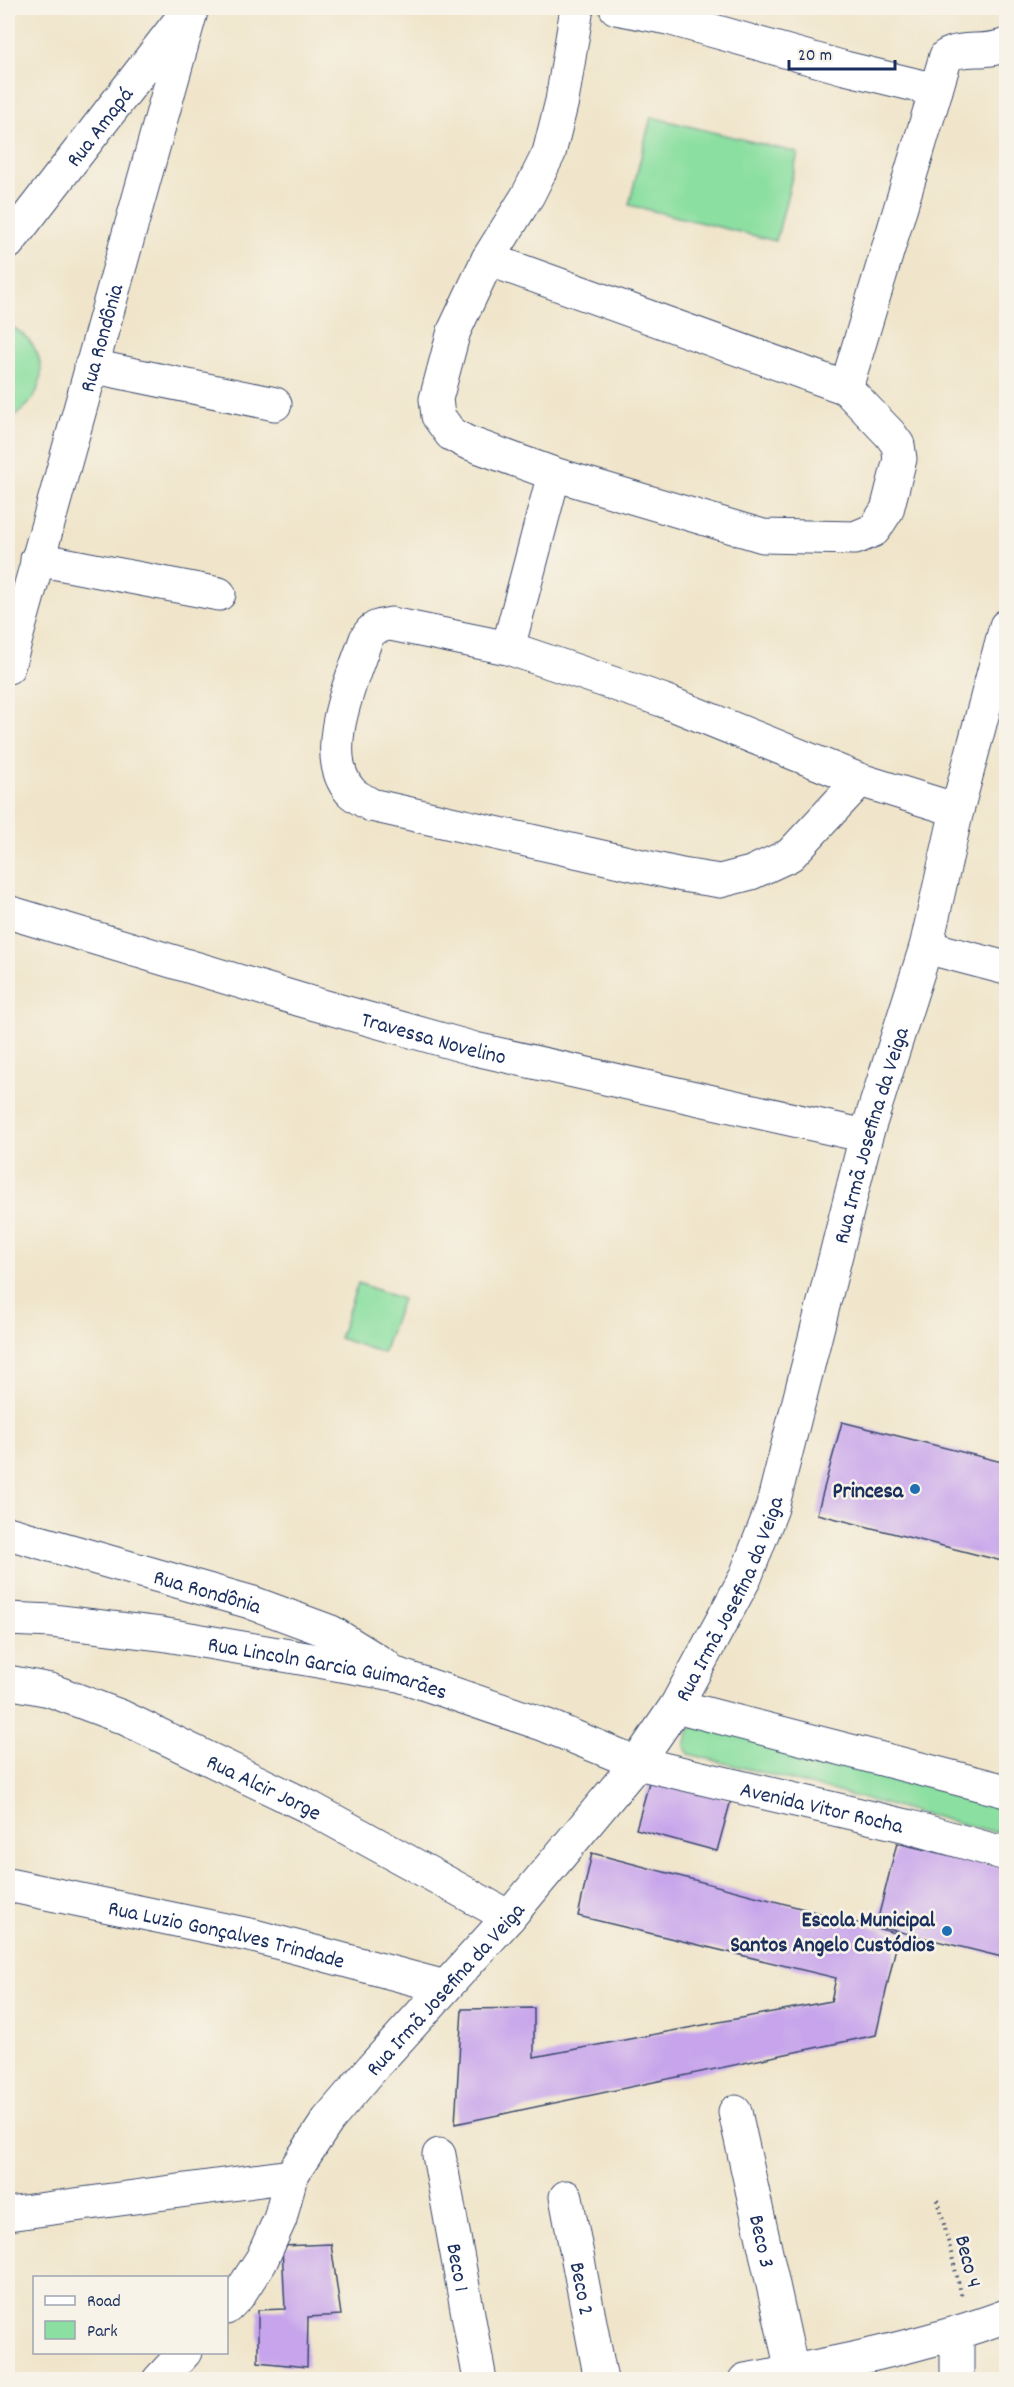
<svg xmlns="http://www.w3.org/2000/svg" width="1014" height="2387" font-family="Dekko,sans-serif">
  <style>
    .green { fill: #8bdfa0; stroke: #53877f; stroke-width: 1.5 }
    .building { fill: #c7a4eb }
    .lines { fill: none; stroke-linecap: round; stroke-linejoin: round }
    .street-casing { stroke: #3b4a6e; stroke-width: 35 }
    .secondary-casing { stroke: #3b4a6e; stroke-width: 35 }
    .path { stroke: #3b4a6e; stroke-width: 4; stroke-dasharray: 1.5 4.5; stroke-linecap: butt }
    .street { stroke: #fff; stroke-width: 33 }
    .secondary { stroke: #fff; stroke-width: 33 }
    .poi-dot { fill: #1f6fb2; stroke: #f7f3e8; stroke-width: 2 }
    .labels { text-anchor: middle; stroke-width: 5; stroke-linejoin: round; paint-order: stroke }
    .street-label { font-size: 22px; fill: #1b2f5e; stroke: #f7f3e8 }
    .poi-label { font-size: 22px; font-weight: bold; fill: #1b2f5e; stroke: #f7f3e8; text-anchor: end }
  </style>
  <rect width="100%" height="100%" fill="#f7f3e8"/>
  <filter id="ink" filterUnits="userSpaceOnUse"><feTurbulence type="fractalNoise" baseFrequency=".0167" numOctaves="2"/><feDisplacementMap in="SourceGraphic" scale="12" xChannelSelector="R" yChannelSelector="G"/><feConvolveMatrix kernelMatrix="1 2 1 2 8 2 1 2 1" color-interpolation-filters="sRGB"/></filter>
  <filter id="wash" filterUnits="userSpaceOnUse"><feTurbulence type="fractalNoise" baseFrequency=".008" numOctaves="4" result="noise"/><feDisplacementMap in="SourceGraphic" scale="24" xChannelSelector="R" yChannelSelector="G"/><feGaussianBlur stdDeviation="1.35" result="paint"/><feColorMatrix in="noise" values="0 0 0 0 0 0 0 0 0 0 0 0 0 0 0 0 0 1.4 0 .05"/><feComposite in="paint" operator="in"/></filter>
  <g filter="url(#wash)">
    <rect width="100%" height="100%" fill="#f0e5ca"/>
    <!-- green -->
    <path class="green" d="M651,117L798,153L776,241L629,205Z
      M8,325C52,345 52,399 8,419Z
      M358,1283L402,1299L383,1353L339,1338Z
      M699,1721L1006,1801V1835L689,1754L685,1747L688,1732Z"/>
    <g id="blocks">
      <!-- building -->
      <path class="building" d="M842,1422L1006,1463V1562L817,1514Z
        M650,1779L731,1800L717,1851L636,1829Z
        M897,1843L1006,1869V1958L876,1926Z
        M592,1853L899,1934L876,2035L455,2124L462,2009L534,2008V2057L831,2001L836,1978L578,1916Z
        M331,2244L341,2315L308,2317L307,2367L258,2362V2310L285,2309L282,2246Z"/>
    </g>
  </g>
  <g filter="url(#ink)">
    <use href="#blocks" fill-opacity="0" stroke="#3b4a6e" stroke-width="1.5"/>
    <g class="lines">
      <defs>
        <g id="street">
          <path d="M577,8L562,101L549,153L528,195L488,259L454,331L436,399L438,416L451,434L466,442L554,474L763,536L855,538L874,530L887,510L900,459L898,445L890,434L846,388"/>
          <path d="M616,8L668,18L845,68L936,90L946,56C962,46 986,54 1006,45"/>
          <path id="s1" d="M8,243L183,17"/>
          <path d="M488,259L846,388L936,90"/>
          <path d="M91,366L275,404"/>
          <path d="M37,559L219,594"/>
          <path d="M508,648L554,474"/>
          <path id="s2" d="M8,667L192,8"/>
          <path d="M860,780L790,855L751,873L720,881L682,875L371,805C365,801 356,797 351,792C317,754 352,680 366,639C372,627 378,626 391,624L508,648L662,700L860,780L957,810"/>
          <path id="s3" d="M8,912L301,1000L475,1049L866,1136"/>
          <path d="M926,947L1006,968"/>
          <path id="s4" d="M8,1533L250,1602L331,1632L386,1666"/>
          <path id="s5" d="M8,1619L52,1621L161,1634L399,1675L545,1725L637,1763"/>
          <path id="s6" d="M8,1682L50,1690L122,1717L307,1806L509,1917"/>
          <path id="s7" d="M676,1706L745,1578L772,1508L866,1136L926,947L957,810L1006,626"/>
          <path id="s8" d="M8,1885L254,1936L445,1987"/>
          <path id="s9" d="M735,2112L792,2371"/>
          <path id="s10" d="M439,2155L480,2380"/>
          <path id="s11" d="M566,2197L601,2380"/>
          <path d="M8,2214L291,2176"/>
          <path d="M745,2380C833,2364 922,2347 1006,2316"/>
          <path d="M957,2380V2334"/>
        </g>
        <g id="secondary">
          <path id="s12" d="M637,1763L907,1826L1006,1854"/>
          <path id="s13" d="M226,2308L238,2296L262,2259L280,2219L291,2176L328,2120L374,2066L509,1917L637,1763L676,1706L1006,1791"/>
          <path d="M159,2380L185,2352"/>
        </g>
      </defs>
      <!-- street casing -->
      <use href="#street" class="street-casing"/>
      <!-- secondary casing -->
      <use href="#secondary" class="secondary-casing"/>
      <!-- path -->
      <path class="path" d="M938,2200L962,2297"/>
      <!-- street -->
      <use href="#street" class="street"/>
      <!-- secondary -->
      <use href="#secondary" class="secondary"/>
    </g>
  </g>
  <!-- markers -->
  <g class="poi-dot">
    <circle cx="915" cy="1489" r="6"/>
    <circle cx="947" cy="1931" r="6"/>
  </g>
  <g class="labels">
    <!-- street labels -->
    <g class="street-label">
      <text dy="8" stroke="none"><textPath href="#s1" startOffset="148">Rua Amapá</textPath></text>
      <text dy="8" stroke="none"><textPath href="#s2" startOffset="342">Rua Rondônia</textPath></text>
      <text dy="8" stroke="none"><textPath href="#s3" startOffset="444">Travessa Novelino</textPath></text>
      <text dy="8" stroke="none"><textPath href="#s7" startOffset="606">Rua Irmã Josefina da Veiga</textPath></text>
      <text dy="8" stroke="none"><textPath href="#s4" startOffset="208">Rua Rondônia</textPath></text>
      <text dy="8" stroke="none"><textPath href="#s7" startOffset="120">Rua Irmã Josefina da Veiga</textPath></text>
      <text dy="8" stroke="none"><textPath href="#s5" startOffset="324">Rua Lincoln Garcia Guimarães</textPath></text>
      <text dy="8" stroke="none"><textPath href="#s6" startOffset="278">Rua Alcir Jorge</textPath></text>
      <text dy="8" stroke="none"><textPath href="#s12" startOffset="190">Avenida Vitor Rocha</textPath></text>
      <text dy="8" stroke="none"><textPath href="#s8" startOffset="224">Rua Luzio Gonçalves Trindade</textPath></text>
      <text dy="8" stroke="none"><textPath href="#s13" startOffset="392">Rua Irmã Josefina da Veiga</textPath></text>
      <text dy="8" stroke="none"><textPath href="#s9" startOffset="132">Beco 3</textPath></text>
      <text transform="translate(970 2261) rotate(76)" y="8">Beco 4</text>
      <text dy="8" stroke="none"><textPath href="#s10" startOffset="114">Beco 1</textPath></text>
      <text dy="8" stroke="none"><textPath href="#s11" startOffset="93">Beco 2</textPath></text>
    </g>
    <!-- poi labels -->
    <g class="poi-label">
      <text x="903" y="1497">Princesa</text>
      <text x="935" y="1926">Escola Municipal<tspan x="935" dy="25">Santos Angelo Custódios</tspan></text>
    </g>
  </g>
  <!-- margin -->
  <rect width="1014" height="2387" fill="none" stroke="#f7f3e8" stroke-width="30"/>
  <!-- legend -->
  <rect x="33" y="2276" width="195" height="78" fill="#f7f3e8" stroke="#9fa5b1" stroke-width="1.5"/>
  <rect x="45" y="2296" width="30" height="9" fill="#ffffff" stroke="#9fa5b1" stroke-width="1.5"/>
  <text x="87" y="2306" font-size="18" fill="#1b2f5e">Road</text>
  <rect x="45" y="2321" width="30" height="18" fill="#8bdfa0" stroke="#9fa5b1" stroke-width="1.5"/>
  <text x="87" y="2336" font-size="18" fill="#1b2f5e">Park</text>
  <!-- scale -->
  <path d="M789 60v9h106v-9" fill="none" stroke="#1b2f5e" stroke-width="3"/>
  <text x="798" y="60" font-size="18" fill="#1b2f5e" stroke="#f7f3e8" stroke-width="4.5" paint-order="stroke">20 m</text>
</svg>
